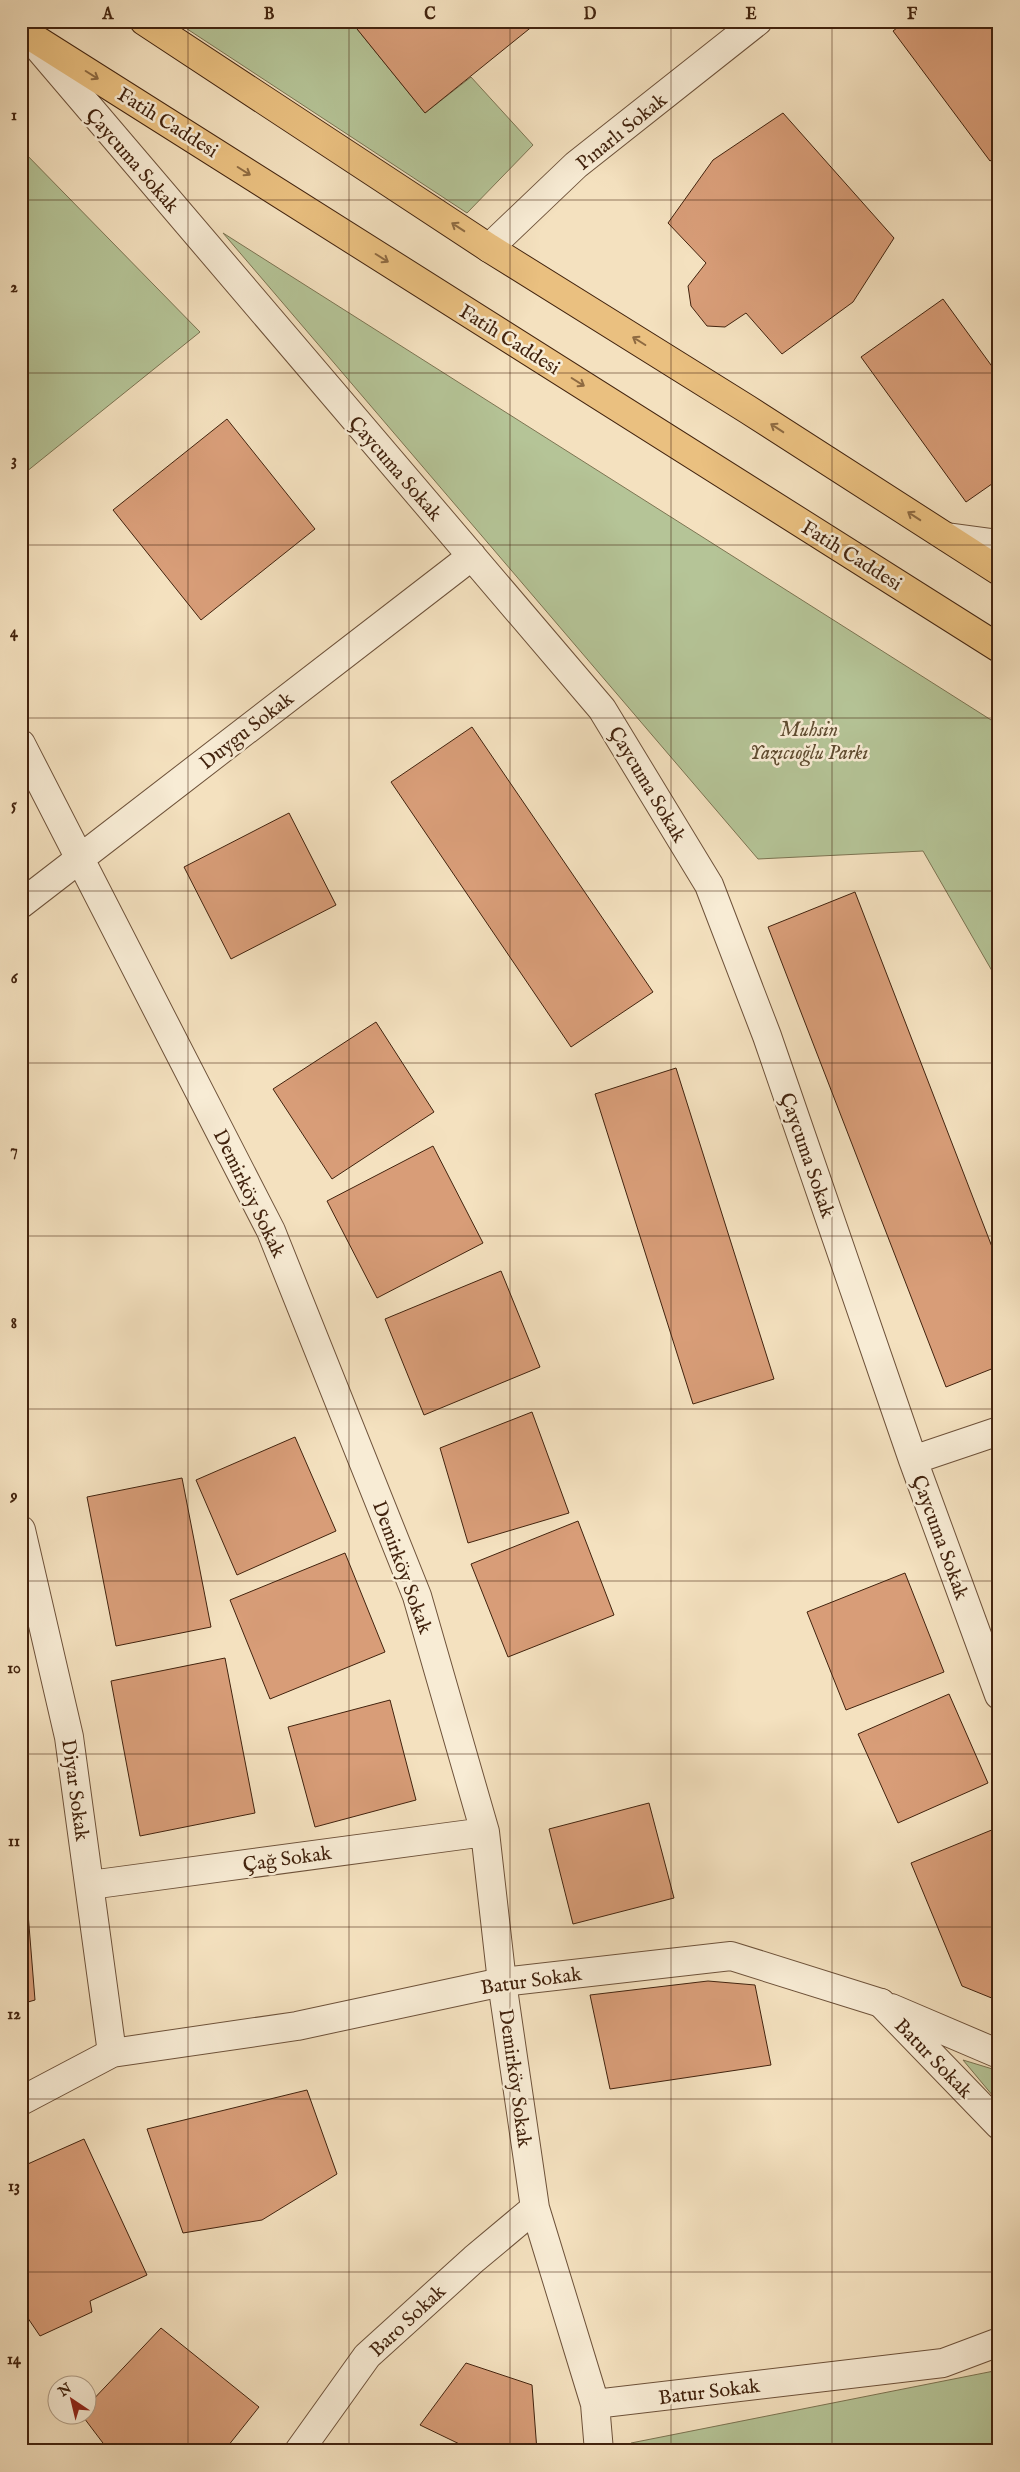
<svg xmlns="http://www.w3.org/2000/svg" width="1020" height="2472" font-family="'IM FELL English',serif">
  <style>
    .green { fill: #b5c497; stroke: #7c7452 }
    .building { fill: #d89d78; stroke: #42230e }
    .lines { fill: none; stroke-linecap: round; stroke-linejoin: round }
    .minor-casing { stroke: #6e523a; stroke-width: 30 }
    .tertiary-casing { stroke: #6e523a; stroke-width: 30 }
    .primary-casing { stroke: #42230e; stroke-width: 30 }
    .minor { stroke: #f8ecd5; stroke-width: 28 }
    .tertiary { stroke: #f8ecd5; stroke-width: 28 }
    .primary { stroke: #eac080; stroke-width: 28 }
    .oneway { stroke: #8e6a41 }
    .grid { fill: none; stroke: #42230e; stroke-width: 1; stroke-opacity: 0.55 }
    .labels { text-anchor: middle; stroke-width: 5; stroke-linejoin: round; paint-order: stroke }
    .street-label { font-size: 20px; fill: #42230e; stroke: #f8ecd5 }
    .park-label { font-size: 20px; font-style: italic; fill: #5f4b30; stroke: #f8ecd5 }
    .neatline { fill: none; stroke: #42230e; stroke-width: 2 }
    .grid-label { font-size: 16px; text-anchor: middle; font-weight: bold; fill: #42230e }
  </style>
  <rect width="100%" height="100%" fill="#f4e1bf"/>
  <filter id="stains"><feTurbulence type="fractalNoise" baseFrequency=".004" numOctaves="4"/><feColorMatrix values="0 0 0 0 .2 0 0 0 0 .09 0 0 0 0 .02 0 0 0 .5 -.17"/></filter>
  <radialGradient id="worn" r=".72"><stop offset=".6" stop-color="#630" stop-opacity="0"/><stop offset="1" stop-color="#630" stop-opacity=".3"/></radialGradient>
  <!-- green -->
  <path class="green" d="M175,21H277L353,24L425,113L471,77L533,145L467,213Z
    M21,149L200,332L21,476Z
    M223,233L999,725V983L923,851L758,859Z
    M963,2060L999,2071V2100L993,2096Z
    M999,2370V2451H633L631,2443Z"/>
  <!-- building -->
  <path class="building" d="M357,21H539L425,113L353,24Z
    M906,21H999V155L990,161L893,31Z
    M783,113L894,238L853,302L782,354L746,313L725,327L707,326L691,306L688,286L706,263L668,223L713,160Z
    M943,299L999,376V479L966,502L861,357Z
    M227,419L315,529L201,620L113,510Z
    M472,727L653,992L571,1047L391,782Z
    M289,813L336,905L231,959L184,867Z
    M855,892L999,1265V1366L946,1387L768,927Z
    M376,1022L434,1112L332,1179L273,1089Z
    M676,1068L774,1379L693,1404L595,1094Z
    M433,1146L483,1243L377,1298L327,1201Z
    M501,1271L540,1367L424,1415L385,1319Z
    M532,1412L569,1513L468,1543L440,1448Z
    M295,1437L336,1531L237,1575L196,1480Z
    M182,1478L211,1627L116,1646L87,1497Z
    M578,1521L614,1615L508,1657L471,1564Z
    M345,1553L385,1652L270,1699L230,1600Z
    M905,1573L944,1672L846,1710L807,1612Z
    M225,1658L255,1813L140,1836L111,1681Z
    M949,1694L988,1783L898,1823L858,1734Z
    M390,1700L416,1800L315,1827L288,1727Z
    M21,1764L27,1836L21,1837Z
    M649,1803L674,1898L573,1924L549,1829Z
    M999,1827V2001L962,1986L911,1863Z
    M21,1876H25L35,2000L21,2004Z
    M708,1981L755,1985L771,2065L610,2089L590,1995Z
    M307,2090L337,2174L262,2220L183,2233L147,2129Z
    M84,2139L147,2275L90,2301L92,2312L40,2336L21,2308V2167Z
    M161,2328L259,2407L224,2451H109L81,2414H88V2405Z
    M466,2363L532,2385L537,2451H474L420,2425Z
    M412,2445L422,2451H408Z"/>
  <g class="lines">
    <defs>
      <path id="minor" d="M30,38L602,709L709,885L767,1036L913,1460L999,1695
        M489,248L576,165L758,21
        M947,537L999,544
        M21,744L271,1231L417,1596L485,1832L502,1982L535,2208L595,2404L599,2451
        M21,904L472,556
        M913,1460L999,1431
        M21,1530L69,1737L112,2053
        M90,1885L485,1832
        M881,2003L999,2125
        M891,2008L999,2054
        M595,2404L943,2363L999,2342
        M299,2451L367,2356L474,2259L535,2208"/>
      <path id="tertiary" d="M21,2101L112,2053L297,2026L502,1982L731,1956L881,2003"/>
      <path id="primary" d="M144,21L489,248L747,409L999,571
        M21,30L999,648"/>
    </defs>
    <!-- minor casing -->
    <use href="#minor" class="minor-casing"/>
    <!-- tertiary casing -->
    <use href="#tertiary" class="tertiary-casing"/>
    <!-- primary casing -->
    <use href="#primary" class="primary-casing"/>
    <!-- minor -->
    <use href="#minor" class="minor"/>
    <!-- tertiary -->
    <use href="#tertiary" class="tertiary"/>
    <!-- primary -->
    <use href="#primary" class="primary"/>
  </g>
  <!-- one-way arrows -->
  <defs><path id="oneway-shaft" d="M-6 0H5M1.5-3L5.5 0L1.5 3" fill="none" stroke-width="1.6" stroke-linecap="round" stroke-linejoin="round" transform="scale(1.25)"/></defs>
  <g class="oneway">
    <use href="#oneway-shaft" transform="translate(92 75) rotate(32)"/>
    <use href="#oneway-shaft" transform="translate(244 171) rotate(32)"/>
    <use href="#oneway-shaft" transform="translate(458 227) rotate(-147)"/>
    <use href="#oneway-shaft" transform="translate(382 258) rotate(32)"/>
    <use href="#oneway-shaft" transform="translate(639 341) rotate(-148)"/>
    <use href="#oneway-shaft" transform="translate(578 382) rotate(32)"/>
    <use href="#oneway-shaft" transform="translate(777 428) rotate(-147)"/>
    <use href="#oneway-shaft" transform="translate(914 516) rotate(-147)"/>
  </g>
  <!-- grid -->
  <path class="grid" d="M188,21V2451M349,21V2451M510,21V2451M671,21V2451M832,21V2451M21,200H999M21,373H999M21,545H999M21,718H999M21,891H999M21,1063H999M21,1236H999M21,1409H999M21,1581H999M21,1754H999M21,1927H999M21,2099H999M21,2272H999"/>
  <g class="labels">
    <!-- street labels -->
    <g class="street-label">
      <text transform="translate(168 122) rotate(32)" y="7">Fatih Caddesi</text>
      <text transform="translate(621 131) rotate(-39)" y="7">Pınarlı Sokak</text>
      <text transform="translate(133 160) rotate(49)" y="7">Çaycuma Sokak</text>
      <text transform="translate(510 339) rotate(32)" y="7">Fatih Caddesi</text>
      <text transform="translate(396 468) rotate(49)" y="7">Çaycuma Sokak</text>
      <text transform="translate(852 555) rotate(32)" y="7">Fatih Caddesi</text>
      <text transform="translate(246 730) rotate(-38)" y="7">Duygu Sokak</text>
      <text transform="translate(648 784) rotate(59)" y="7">Çaycuma Sokak</text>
      <text transform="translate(808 1155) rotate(71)" y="7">Çaycuma Sokak</text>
      <text transform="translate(250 1193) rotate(64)" y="7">Demirköy Sokak</text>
      <text transform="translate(941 1537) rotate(70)" y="7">Çaycuma Sokak</text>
      <text transform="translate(403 1567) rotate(70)" y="7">Demirköy Sokak</text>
      <text transform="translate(76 1790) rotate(82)" y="7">Diyar Sokak</text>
      <text transform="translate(287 1858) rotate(-8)" y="7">Çağ Sokak</text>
      <text transform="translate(531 1980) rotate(-8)" y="7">Batur Sokak</text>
      <text transform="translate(934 2058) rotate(46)" y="7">Batur Sokak</text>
      <text transform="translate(516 2078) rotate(82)" y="7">Demirköy Sokak</text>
      <text transform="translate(407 2320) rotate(-43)" y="7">Baro Sokak</text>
      <text transform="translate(709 2391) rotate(-7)" y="7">Batur Sokak</text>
    </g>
    <!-- park labels -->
    <g class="park-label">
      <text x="809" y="736">Muhsin<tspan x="809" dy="23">Yazıcıoğlu Parkı</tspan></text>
    </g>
  </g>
  <!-- margin -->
  <rect width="1020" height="2472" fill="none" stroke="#f4e1bf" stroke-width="55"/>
  <!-- north arrow -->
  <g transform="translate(72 2400) rotate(325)"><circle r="24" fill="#f8ecd5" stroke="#af9c85"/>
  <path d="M0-4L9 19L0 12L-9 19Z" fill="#8f2418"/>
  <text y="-8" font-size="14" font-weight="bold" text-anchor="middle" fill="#42230e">N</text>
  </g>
  <rect x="28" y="28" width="964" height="2416" class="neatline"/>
  <g class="grid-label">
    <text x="108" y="19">A</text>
    <text x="269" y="19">B</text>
    <text x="430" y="19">C</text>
    <text x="590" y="19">D</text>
    <text x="751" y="19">E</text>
    <text x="912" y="19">F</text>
    <text x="14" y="120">1</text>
    <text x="14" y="292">2</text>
    <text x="14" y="465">3</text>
    <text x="14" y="637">4</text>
    <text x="14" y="810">5</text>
    <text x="14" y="983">6</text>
    <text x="14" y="1155">7</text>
    <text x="14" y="1328">8</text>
    <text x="14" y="1501">9</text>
    <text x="14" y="1673">10</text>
    <text x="14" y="1846">11</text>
    <text x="14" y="2019">12</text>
    <text x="14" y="2191">13</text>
    <text x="14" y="2364">14</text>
  </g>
  <rect width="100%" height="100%" filter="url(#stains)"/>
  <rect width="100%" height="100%" fill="url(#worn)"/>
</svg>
